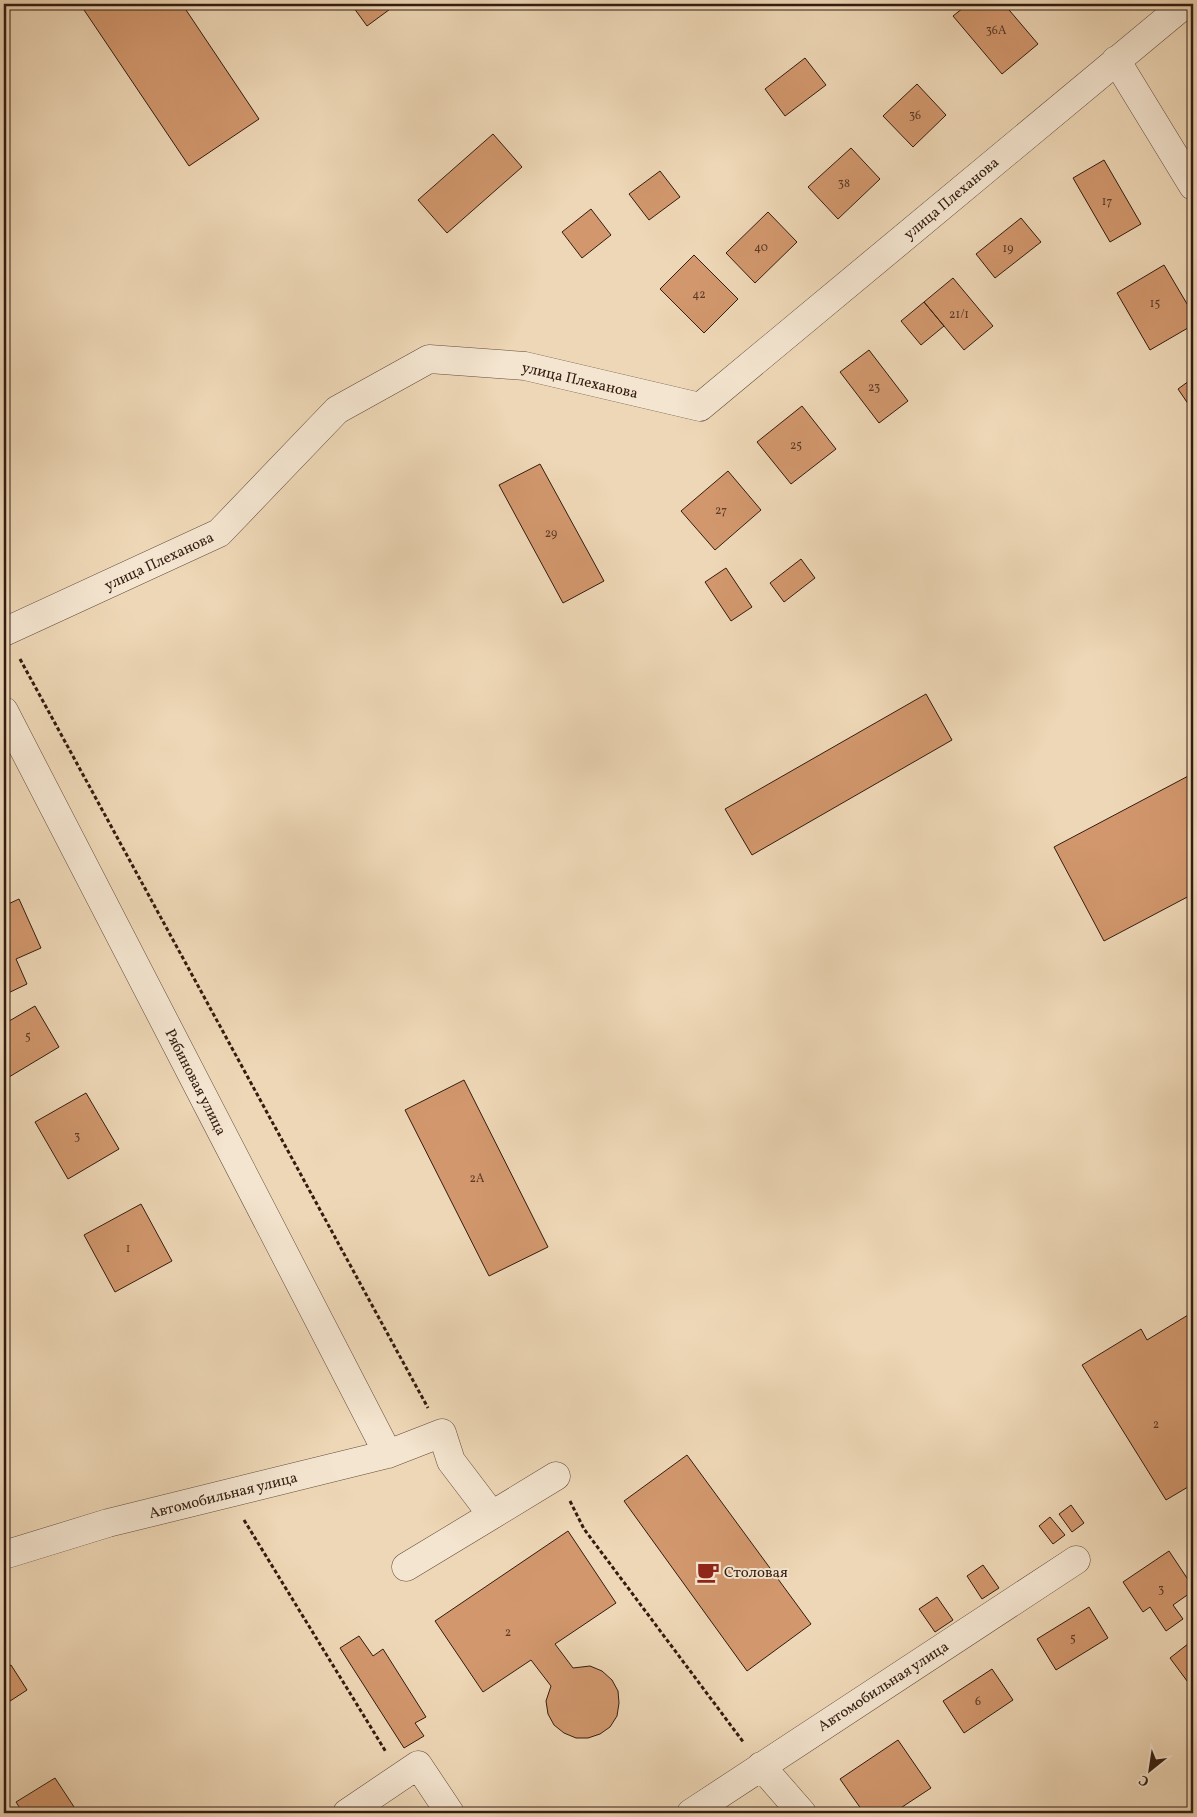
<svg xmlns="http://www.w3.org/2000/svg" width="1197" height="1817" font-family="Vollkorn,serif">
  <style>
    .building { fill: #d2976d; stroke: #331c10 }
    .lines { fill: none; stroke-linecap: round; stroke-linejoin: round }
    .minor-casing { stroke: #624b3a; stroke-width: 29 }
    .path { stroke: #331c10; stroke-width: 3; stroke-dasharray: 4 2.5; stroke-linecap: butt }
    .minor { stroke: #f4e5d0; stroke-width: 28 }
    .labels { text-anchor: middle; stroke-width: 4; stroke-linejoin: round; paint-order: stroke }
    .number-label { font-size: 12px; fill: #5b3b27 }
    .street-label { font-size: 15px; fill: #331c10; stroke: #f4e5d0 }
    .poi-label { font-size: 15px; fill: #331c10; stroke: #f4e5d0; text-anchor: start }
  </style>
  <rect width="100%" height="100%" fill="#eed7b6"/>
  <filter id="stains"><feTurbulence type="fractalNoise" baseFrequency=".004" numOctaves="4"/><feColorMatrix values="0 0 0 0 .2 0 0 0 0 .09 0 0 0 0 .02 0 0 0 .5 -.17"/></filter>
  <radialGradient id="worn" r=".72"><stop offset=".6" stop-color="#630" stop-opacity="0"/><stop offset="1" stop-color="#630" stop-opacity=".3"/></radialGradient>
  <!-- building -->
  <path class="building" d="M80,4H182L259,119L189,166Z
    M351,4H397L367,26Z
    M968,4H1004L1038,44L1002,74L953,16Z
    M805,58L826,85L785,116L765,89Z
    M917,84L946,115L913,147L883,116Z
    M493,134L522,167L447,233L418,200Z
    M851,148L880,179L838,219L808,187Z
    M1104,160L1141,224L1110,242L1073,178Z
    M660,171L680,197L649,220L629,194Z
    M591,209L611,235L582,258L562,232Z
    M768,212L797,242L755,283L726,253Z
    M1021,218L1041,242L995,278L976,254Z
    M694,255L738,299L704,333L660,289Z
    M1164,265L1193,314V325L1150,350L1117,293Z
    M953,278L993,326L964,350L924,302Z
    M924,302L944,326L921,345L901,321Z
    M869,350L908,401L879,423L840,372Z
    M1193,378V411L1178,389Z
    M802,406L836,449L791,484L757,442Z
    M540,464L604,581L563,603L499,485Z
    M728,471L761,510L715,550L681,511Z
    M801,559L815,578L784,602L770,583Z
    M726,568L752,607L731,621L705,582Z
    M926,694L952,740L752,855L725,809Z
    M1192,774L1193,894L1104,941L1054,847Z
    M19,899L41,948L16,959L27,984L4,995V906Z
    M35,1006L59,1047L4,1080V1024Z
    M464,1080L548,1247L489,1276L405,1110Z
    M86,1093L119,1149L68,1179L35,1122Z
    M141,1204L172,1261L115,1292L84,1235Z
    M1193,1312V1484L1166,1500L1082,1365L1141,1329L1147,1340Z
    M687,1455L811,1624L747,1671L624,1501Z
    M1071,1505L1084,1523L1072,1532L1059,1514Z
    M1050,1517L1065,1535L1053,1544L1039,1526Z
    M568,1531L616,1603L555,1644L573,1668L590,1666L602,1671L612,1680L618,1691L619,1703L617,1716L610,1727L600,1734L588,1738H576L564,1733L554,1725L548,1714L546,1701L551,1686L531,1660L483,1692L435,1621Z
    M1169,1551L1193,1587V1591L1173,1605L1183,1619L1166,1631L1150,1607L1143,1612L1123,1582Z
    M983,1565L999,1588L982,1599L967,1576Z
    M937,1597L953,1620L935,1632L919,1609Z
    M1089,1607L1108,1638L1056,1670L1037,1639Z
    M359,1636L373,1656L383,1649L426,1717L415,1723L424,1736L404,1748L340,1648Z
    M1193,1640V1689L1170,1658Z
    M11,1665L27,1690L4,1705V1669Z
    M992,1669L1013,1700L964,1733L943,1701Z
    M898,1740L931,1788L893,1813H864L840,1779Z
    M55,1778L78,1813H23L16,1802Z"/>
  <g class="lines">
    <defs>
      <path id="minor" d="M1116,60L1193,186
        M4,632L219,533L337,410L429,359L525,366L700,407L1185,4
        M4,711L388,1454
        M492,1515L556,1476
        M4,1555L108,1523L388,1454L442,1433L451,1461L492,1515L406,1567
        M761,1766L802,1813
        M347,1813L418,1765L450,1813
        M691,1813L1076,1560"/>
    </defs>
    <!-- minor casing -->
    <use href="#minor" class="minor-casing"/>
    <!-- path -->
    <path class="path" d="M20,659L428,1408
      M570,1501L584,1529L744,1743
      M244,1520L386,1752"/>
    <!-- minor -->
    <use href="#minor" class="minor"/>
  </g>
  <!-- icons -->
  <defs>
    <symbol id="cafe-bare" viewBox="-9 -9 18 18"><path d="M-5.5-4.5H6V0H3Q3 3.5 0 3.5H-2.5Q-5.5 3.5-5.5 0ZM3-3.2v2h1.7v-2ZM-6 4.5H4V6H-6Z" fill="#8f2418" stroke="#f4e5d0" stroke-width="2.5" paint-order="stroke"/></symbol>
  </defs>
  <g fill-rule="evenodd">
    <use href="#cafe-bare" x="692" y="1556" width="32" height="32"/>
  </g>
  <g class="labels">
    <!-- number labels -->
    <g class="number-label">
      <text x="996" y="34">36А</text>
      <text x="915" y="119">36</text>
      <text x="844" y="187">38</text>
      <text x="1107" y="205">17</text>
      <text x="761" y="251">40</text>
      <text x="1008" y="252">19</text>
      <text x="699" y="298">42</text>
      <text x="1155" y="307">15</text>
      <text x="959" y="318">21/1</text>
      <text x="874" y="391">23</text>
      <text x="796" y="449">25</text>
      <text x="721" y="514">27</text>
      <text x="551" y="537">29</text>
      <text x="28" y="1040">5</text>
      <text x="77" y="1140">3</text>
      <text x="477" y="1182">2А</text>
      <text x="128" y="1252">1</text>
      <text x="1156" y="1428">2</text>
      <text x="1161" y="1593">3</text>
      <text x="508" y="1636">2</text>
      <text x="1073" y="1642">5</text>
      <text x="978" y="1705">6</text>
    </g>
    <!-- street labels -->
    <g class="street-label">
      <text transform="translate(951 198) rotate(-40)" y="5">улица Плеханова</text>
      <text transform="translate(580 380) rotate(13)" y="5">улица Плеханова</text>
      <text transform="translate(159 561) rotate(-25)" y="5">улица Плеханова</text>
      <text transform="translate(196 1082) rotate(63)" y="5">Рябиновая улица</text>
      <text transform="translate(223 1495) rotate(-14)" y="5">Автомобильная улица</text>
      <text transform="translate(883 1686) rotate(-33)" y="5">Автомобильная улица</text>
    </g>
    <!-- poi labels -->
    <g class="poi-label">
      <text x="724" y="1577">Столовая</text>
    </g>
  </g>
  <!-- margin -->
  <rect width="1197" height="1817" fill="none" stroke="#eed7b6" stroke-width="20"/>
  <rect x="5" y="5" width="1187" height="1807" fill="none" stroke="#331c10" stroke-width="2.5"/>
  <rect x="10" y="10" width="1177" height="1797" fill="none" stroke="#331c10"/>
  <!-- north arrow -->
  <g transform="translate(1150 1770) rotate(210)" stroke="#f4e5d0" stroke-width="4" paint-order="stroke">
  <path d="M0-4L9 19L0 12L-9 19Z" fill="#331c10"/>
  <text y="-8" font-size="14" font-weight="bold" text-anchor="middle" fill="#331c10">С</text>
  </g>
  <rect width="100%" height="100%" filter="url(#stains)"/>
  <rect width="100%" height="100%" fill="url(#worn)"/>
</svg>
